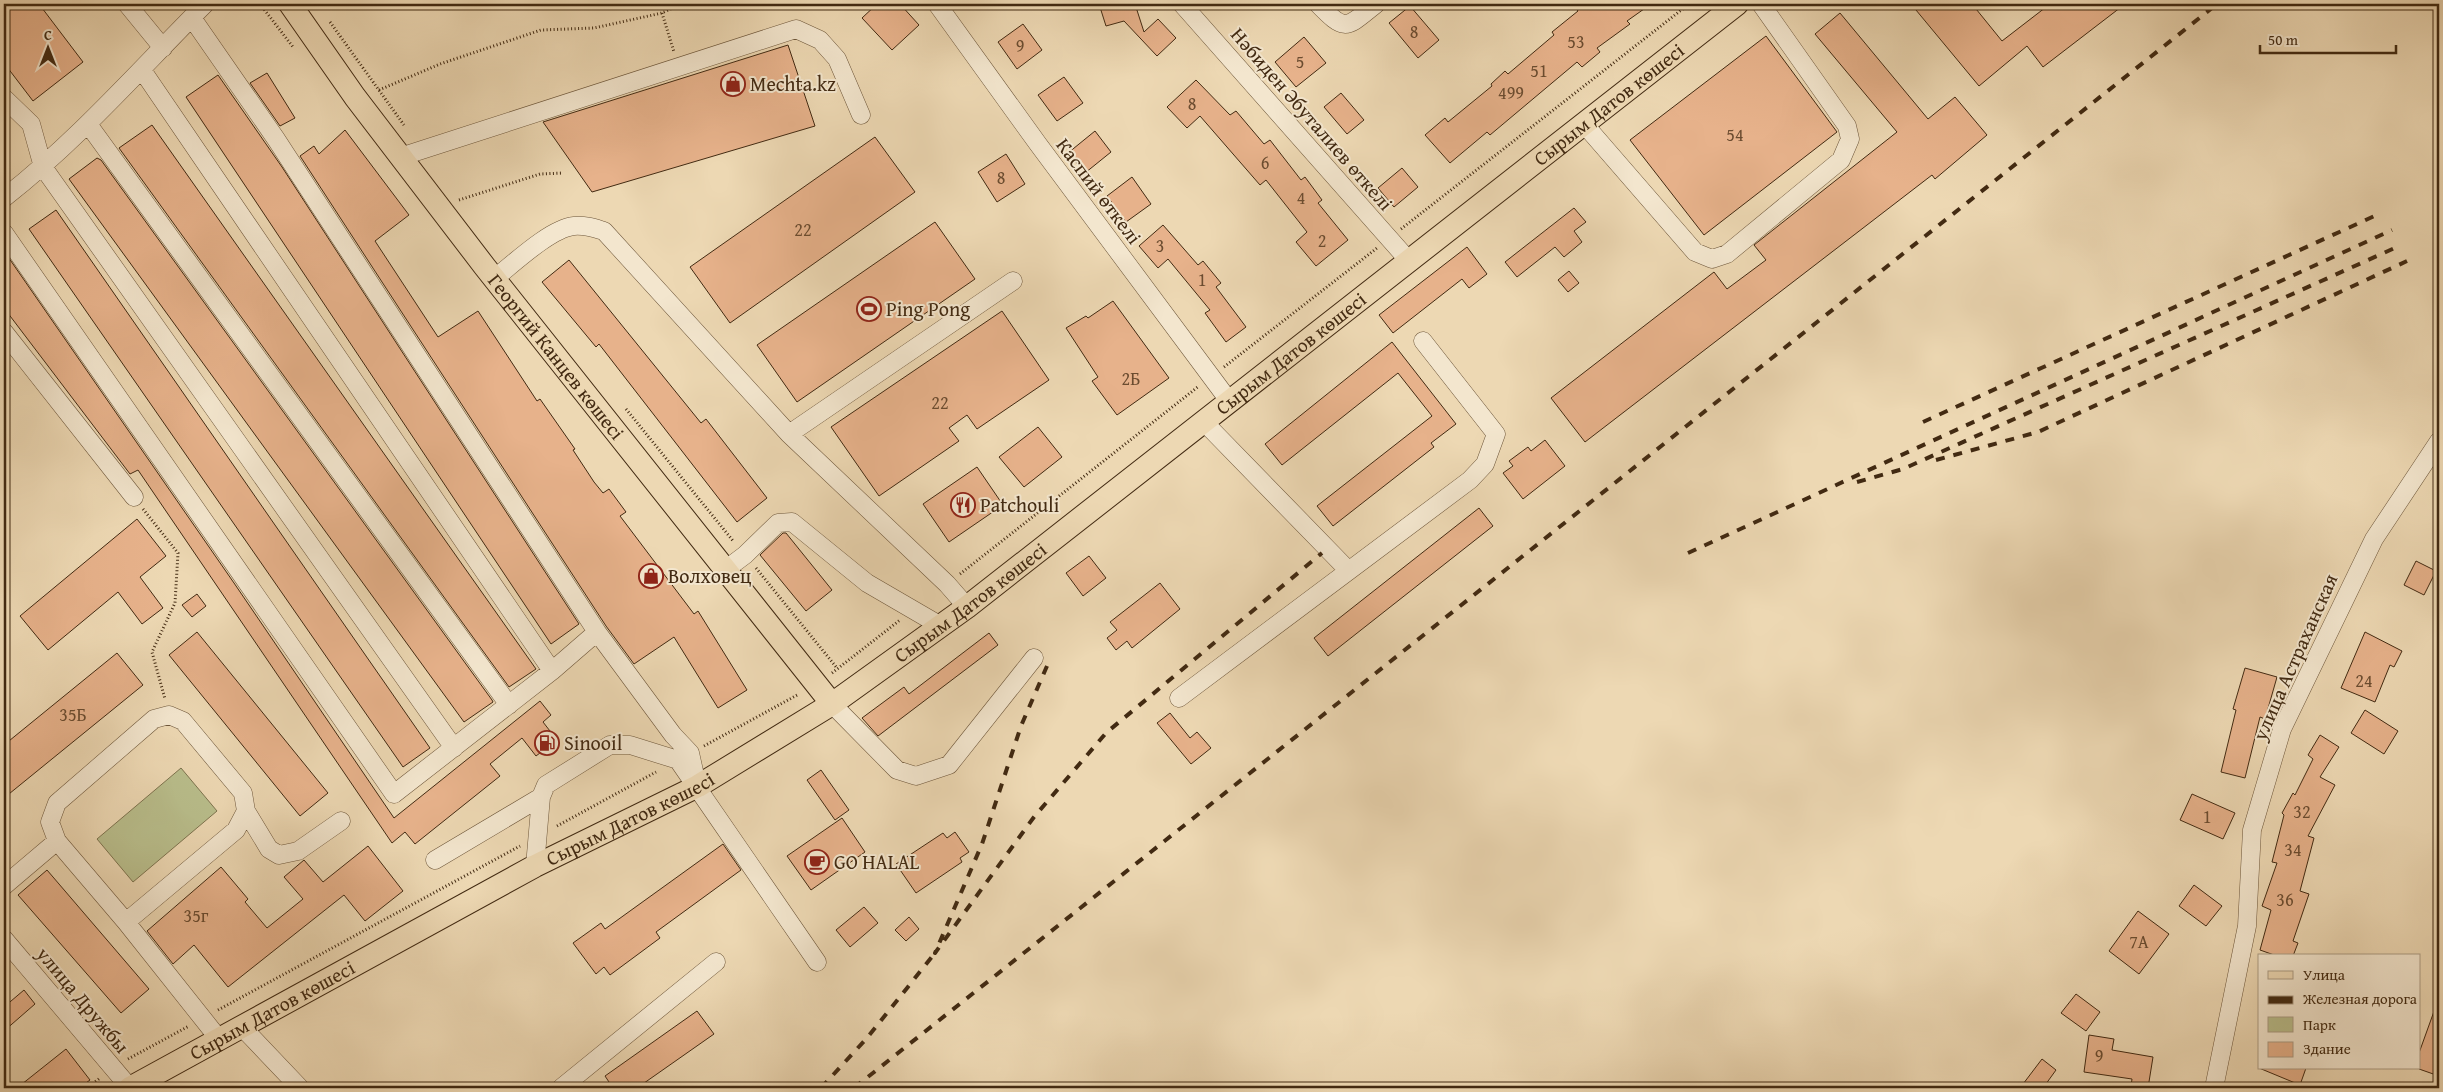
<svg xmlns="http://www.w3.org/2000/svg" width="2443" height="1092" font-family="'Gentium Book Plus',serif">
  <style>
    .green { fill: #b9be8c; stroke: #7e744f }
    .building { fill: #e7b28b; stroke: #422a12 }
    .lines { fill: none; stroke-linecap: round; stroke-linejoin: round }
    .minor-casing { stroke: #6d563a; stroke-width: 19 }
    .major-casing { stroke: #422a12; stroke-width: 24 }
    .path { stroke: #422a12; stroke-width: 3; stroke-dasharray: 1 2.5; stroke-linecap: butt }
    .minor { stroke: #f3e6ce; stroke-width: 18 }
    .major { stroke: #edd8b3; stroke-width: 22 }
    .rail { stroke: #422a12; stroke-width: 4; stroke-dasharray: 9 9; stroke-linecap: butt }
    .labels { text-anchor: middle; stroke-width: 4; stroke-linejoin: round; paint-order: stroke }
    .number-label { font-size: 18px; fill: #6b4c30 }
    .poi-label { font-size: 20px; fill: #422a12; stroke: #f3e6ce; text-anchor: start }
    .street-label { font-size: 20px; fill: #422a12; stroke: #f3e6ce }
  </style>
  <rect width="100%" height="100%" fill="#edd8b3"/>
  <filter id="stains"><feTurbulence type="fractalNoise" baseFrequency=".004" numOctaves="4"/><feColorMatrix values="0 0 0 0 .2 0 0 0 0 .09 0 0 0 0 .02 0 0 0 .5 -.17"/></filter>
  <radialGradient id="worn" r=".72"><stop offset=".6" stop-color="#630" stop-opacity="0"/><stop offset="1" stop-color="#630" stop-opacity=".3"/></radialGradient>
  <!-- green -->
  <path class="green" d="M181,768L217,811L133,882L97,839Z"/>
  <!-- building -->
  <path class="building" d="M4,4H39L83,62L33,101L4,63Z
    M877,4H900L919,25L892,50L862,18Z
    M1099,4H1135L1144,32L1158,19L1176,38L1157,56L1124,21L1106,26Z
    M1573,4H1651L1627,21L1630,24L1597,48L1600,52L1582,67L1577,62L1490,135L1487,132L1450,163L1425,135L1445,118L1448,122L1492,86L1491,84L1505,71L1508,74L1554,35L1552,32L1578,11Z
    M1911,4H1972L2002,41L2050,4H2125L2043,67L2027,46L1979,86Z
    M1410,6L1439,40L1418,58L1389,23Z
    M1840,13L1928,119L1955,97L1987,135L1935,179L1932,175L1585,442L1551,398L1714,272L1727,289L1766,260L1754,245L1897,132L1815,34Z
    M1023,24L1042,50L1017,69L998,42Z
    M1766,36L1837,132L1704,235L1630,140Z
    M1304,37L1326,63L1296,87L1275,62Z
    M788,45L815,126L592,192L543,122Z
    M267,73L295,118L280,126L250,83Z
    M218,75L282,167L579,624L551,644L186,97Z
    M1064,77L1083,103L1057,121L1038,95Z
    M1196,80L1230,115L1236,111L1264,144L1270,140L1301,180L1305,177L1322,200L1318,203L1348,240L1316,266L1296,242L1307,232L1266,180L1260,185L1200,116L1187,128L1167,107Z
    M1341,93L1364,120L1347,134L1324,107Z
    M152,125L536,669L509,687L119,148Z
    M345,130L409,215L375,241L438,337L478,311L537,401L540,399L575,449L573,450L594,482L603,493L609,489L626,512L620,516L694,614L698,611L747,690L718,708L674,637L634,664L606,626L300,156L314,146L319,154Z
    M1095,131L1111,152L1085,173L1068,153Z
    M875,137L915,192L730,323L690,267Z
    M1006,154L1025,184L997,202L978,172Z
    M97,158L101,160L492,700L493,702L464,722L69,179Z
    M1402,168L1418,187L1394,207L1378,188Z
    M1132,177L1151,204L1126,222L1107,196Z
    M1574,208L1586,222L1574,231L1582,242L1564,257L1555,247L1517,277L1505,262Z
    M56,210L430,748L403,767L29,229Z
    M935,222L975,279L797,402L757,345Z
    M1163,225L1198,265L1203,261L1221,283L1216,287L1246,327L1226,342L1205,313L1210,310L1168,259L1158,268L1139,246Z
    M1467,247L1487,274L1469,288L1462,279L1393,333L1379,315Z
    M4,251L234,583L394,818L540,701L551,715L543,722L557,740L536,756L522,738L490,764L500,776L415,844L405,832L392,843L138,470L130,474L4,308Z
    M569,260L701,423L706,419L767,498L737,522L599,344L596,347L542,282Z
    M1569,271L1579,283L1568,292L1558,280Z
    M1113,301L1169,378L1117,415L1092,381L1098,377L1066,328L1086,316L1088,318Z
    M1002,311L1049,380L977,429L967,415L949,428L959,441L879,496L831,427Z
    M1392,342L1456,424L1431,443L1434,447L1333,526L1317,506L1432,416L1398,373L1282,465L1265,444Z
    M1038,427L1062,457L1024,487L999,457Z
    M1545,440L1565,466L1523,499L1503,473L1513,466L1509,461L1528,447L1531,451Z
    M977,467L1003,505L949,542L923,504Z
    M1479,508L1493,526L1328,656L1314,638Z
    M137,519L166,556L140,577L163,608L142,624L118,592L48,650L20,616Z
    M783,533H786L832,590L806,611L760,555Z
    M1089,556L1106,578L1083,596L1066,573Z
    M2416,561L2436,571L2424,595L2404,585Z
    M1160,583L1180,609L1132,648L1127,641L1116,650L1107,638L1117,630L1110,622Z
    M197,594L206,606L192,617L182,605Z
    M197,632L328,793L300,816L169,655Z
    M2365,632L2402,651L2394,667L2390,665L2375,702L2341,688Z
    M989,633L998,645L878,736L862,718L904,687L909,694Z
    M117,653L143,685L4,798V745Z
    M2245,668L2277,677L2265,719L2260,717L2245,778L2221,772L2236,710L2233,709Z
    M2365,710L2398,731L2384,754L2351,733Z
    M1170,713L1190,738L1197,732L1211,748L1191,764L1157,723Z
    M2320,735L2339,747L2320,777L2335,785L2308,836L2314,838L2300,891L2309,894L2293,941L2298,943L2293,956H2277L2260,950L2271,910L2262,906L2277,863L2272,862L2284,815L2282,813L2293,793L2295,795L2313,759L2308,755Z
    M821,770L849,810L835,820L807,780Z
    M2192,794L2235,813L2223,839L2180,820Z
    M842,818L865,852L811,890L787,856Z
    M955,832L969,852L960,858L962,862L916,893L896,864L943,833L947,838Z
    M723,844L741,870L656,932L660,938L610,975L604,967L596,974L573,943L601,923L605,929Z
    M368,846L403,891L365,921L344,895L228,987L194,945L173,964L147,931L221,867L248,899L245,902L267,928L303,899L284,877L304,860L323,882Z
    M47,870L149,989L121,1013L18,895Z
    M2194,885L2222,906L2206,926L2179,906Z
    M864,907L878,923L850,947L836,930Z
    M2138,911L2169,934L2139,974L2109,951Z
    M909,917L919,929L906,941L895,930Z
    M24,990L35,1004L4,1031V1007Z
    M2076,994L2100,1012L2086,1031L2061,1013Z
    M2437,1003H2439V1076L2419,1069V1053Z
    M697,1011L714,1034L637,1088H613L605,1076Z
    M2089,1035L2114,1039L2112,1050L2153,1057L2148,1088L2131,1086L2132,1079L2084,1072Z
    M66,1049L90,1080L79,1088H17Z
    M2042,1059L2056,1070L2043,1088H2020Z
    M2259,1068H2306L2300,1085Z"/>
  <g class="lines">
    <defs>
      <path id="minor" d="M127,4L163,48
        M937,4L1038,144L1230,402
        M1182,4L1410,262
        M1318,4C1346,33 1346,28 1376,4
        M142,70L552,671
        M4,98L31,124L43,167L454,748
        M88,124L509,705
        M1584,124L1695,252L1712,259L1727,254L1841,160L1850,139L1847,126L1761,4
        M400,157L796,29L820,40L837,59L861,115
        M4,198C78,140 139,70 205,4
        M4,233L394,794L552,671L597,632L276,139L192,18
        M494,279C513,264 551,228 574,226C586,225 594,228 604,231L789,434L947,584L967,607
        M4,332L134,497
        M1204,422L1348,570
        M789,434L1013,281
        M725,570L745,555L778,523L792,522L867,583L941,626
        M597,632L673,735L690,753L696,780
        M1179,698L1470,480L1485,464L1496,434L1423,341
        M832,704L897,770L916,776L949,765L1034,658
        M246,811L269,849L279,855L298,851L341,821
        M57,841L50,822L57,803L154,719L169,715L183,721L243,793L246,811L236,830L126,922
        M435,860L541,797
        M535,866L541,797L546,785L610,745H630L678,760L817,962
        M4,886L57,841L126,922L219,1039
        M4,939L130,1088
        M242,1027L300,1088
        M561,1088L716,962
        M2214,1088L2247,926L2252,830L2282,729L2374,539L2439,441"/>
      <g id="major">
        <path id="s1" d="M290,4L355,97L485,267L832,704"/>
        <path id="s2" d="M130,1088L535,866L698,786L832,704L967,607L1737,4"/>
      </g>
    </defs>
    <!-- minor casing -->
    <use href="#minor" class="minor-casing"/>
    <!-- major casing -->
    <use href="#major" class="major-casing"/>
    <!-- path -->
    <path class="path" d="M260,4L293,47
      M662,13L674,52
      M330,22L404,125
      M379,90L440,64L541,30L594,28L662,13L681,4
      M459,200L540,174L563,173
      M1401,229L1689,4
      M1224,367L1377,248
      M626,409L734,542
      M143,509L178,553L175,603L152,652L165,699
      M756,568L837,668
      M960,574L1199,386
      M832,673L900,620
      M704,746L799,694
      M557,826L656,772
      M218,1010L520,846
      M128,1059L189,1026
      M87,1088L100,1078"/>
    <!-- minor -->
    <use href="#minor" class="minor"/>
    <!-- major -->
    <use href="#major" class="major"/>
    <!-- rail -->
    <path class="rail" d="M1923,422L2381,213
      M1936,460L2038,432L2407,261
      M1857,482L1903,469L2397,247
      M1688,553L2392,230
      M1047,666L1021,726L982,844L935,953L1034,817L1106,733L1322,553
      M821,1088L867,1038L935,953
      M854,1088L2217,4"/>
  </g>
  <!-- icons -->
  <defs>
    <symbol id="shop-ring" viewBox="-11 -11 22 22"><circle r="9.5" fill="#f3e6ce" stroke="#8f2418" stroke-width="1.5"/><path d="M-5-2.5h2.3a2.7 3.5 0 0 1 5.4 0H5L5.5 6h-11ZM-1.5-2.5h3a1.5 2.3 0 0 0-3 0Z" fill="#8f2418"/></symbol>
    <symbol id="stadium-ring" viewBox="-11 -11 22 22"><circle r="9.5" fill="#f3e6ce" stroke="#8f2418" stroke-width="1.5"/><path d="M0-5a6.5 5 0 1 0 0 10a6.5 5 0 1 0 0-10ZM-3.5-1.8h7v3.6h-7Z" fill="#8f2418"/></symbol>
    <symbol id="restaurant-ring" viewBox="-11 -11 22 22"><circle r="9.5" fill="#f3e6ce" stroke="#8f2418" stroke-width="1.5"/><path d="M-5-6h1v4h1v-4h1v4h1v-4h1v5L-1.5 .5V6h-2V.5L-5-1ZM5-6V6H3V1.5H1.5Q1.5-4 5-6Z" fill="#8f2418"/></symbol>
    <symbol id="fuel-ring" viewBox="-11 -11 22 22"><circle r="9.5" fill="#f3e6ce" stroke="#8f2418" stroke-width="1.5"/><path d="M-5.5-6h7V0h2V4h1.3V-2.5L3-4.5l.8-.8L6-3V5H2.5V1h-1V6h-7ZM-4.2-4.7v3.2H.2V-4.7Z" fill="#8f2418"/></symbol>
    <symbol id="cafe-ring" viewBox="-11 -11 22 22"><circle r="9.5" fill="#f3e6ce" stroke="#8f2418" stroke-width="1.5"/><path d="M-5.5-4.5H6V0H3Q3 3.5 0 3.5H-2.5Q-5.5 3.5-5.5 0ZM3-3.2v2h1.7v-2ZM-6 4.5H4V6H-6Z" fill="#8f2418"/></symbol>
  </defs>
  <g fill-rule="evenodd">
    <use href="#shop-ring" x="719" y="70" width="28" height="28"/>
    <use href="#stadium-ring" x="855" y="295" width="28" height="28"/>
    <use href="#restaurant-ring" x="949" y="491" width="28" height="28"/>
    <use href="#shop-ring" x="637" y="562" width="28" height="28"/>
    <use href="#fuel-ring" x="533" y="729" width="28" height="28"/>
    <use href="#cafe-ring" x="803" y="848" width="28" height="28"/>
  </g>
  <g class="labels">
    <!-- number labels -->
    <g class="number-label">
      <text x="1414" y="38">8</text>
      <text x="1576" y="48">53</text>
      <text x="1020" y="52">9</text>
      <text x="1300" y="68">5</text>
      <text x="1539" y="77">51</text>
      <text x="1511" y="99">499</text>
      <text x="1192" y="110">8</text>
      <text x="1735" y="141">54</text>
      <text x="1265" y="169">6</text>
      <text x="1001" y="184">8</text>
      <text x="1301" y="204">4</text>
      <text x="803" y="236">22</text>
      <text x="1322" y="247">2</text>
      <text x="1160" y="252">3</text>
      <text x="1202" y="286">1</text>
      <text x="1131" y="385">2Б</text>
      <text x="940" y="409">22</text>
      <text x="2364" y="687">24</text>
      <text x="73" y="721">35Б</text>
      <text x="2302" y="818">32</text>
      <text x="2207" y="823">1</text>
      <text x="2293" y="856">34</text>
      <text x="2285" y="906">36</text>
      <text x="196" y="922">35г</text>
      <text x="2139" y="948">7А</text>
      <text x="2099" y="1062">9</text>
    </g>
    <!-- poi labels -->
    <g class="poi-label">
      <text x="750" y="91">Mechta.kz</text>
      <text x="886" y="316">Ping Pong</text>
      <text x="980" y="512">Patchouli</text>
      <text x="668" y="583">Волховец</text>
      <text x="564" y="750">Sinooil</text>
      <text x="834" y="869">GO HALAL</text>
    </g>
    <!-- street labels -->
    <g class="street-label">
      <text dy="7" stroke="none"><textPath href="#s2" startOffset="1782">Сырым Датов көшесі</textPath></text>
      <text transform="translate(1312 119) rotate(49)" y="7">Нәбиден Әбуталиев өткелі</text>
      <text transform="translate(1099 191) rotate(53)" y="7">Каспий өткелі</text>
      <text dy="7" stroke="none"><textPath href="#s2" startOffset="1378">Сырым Датов көшесі</textPath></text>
      <text dy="7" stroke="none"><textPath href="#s1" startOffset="442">Георгий Канцев көшесі</textPath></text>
      <text dy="7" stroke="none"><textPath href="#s2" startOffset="972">Сырым Датов көшесі</textPath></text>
      <text transform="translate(2295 657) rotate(-66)" y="7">улица Астраханская</text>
      <text dy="7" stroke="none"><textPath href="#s2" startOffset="568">Сырым Датов көшесі</textPath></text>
      <text transform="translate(83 1000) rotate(50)" y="7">улица Дружбы</text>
      <text dy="7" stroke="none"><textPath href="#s2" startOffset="162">Сырым Датов көшесі</textPath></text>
    </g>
  </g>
  <!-- margin -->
  <rect width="2443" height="1092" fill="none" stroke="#edd8b3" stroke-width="20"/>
  <rect x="5" y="5" width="2433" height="1082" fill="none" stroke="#422a12" stroke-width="2.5"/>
  <rect x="10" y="10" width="2423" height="1072" fill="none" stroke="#422a12"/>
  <!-- legend -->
  <rect x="2258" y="954" width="162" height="115" fill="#f3e6ce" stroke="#ac9b83"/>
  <rect x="2268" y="971" width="25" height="8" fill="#edd8b3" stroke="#ac9b83"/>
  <text x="2303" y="980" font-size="15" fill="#422a12">Улица</text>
  <rect x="2268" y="996" width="25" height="8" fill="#422a12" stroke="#ac9b83"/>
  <text x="2303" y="1004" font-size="15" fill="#422a12">Железная дорога</text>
  <rect x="2268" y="1017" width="25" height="15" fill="#b9be8c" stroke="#ac9b83"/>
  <text x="2303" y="1030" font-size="15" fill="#422a12">Парк</text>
  <rect x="2268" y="1042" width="25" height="15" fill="#e7b28b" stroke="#ac9b83"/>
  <text x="2303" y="1054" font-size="15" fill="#422a12">Здание</text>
  <!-- north arrow -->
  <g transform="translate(48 48)" stroke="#f3e6ce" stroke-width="4" paint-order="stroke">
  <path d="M0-4L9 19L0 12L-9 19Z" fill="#422a12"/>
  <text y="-8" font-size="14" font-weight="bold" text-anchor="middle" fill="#422a12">С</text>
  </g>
  <!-- scale -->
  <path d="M2260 45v8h136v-8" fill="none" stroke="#422a12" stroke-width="2.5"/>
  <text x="2268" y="45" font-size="15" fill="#422a12" stroke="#f3e6ce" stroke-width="4" paint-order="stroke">50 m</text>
  <rect width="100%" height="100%" filter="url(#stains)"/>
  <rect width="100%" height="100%" fill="url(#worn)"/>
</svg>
